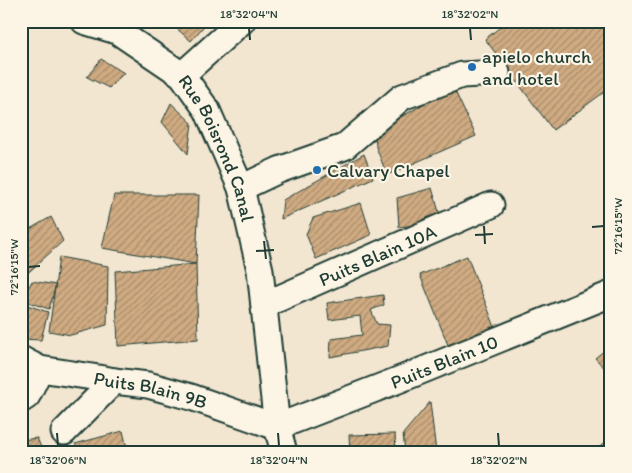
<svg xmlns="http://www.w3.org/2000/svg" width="632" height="473" font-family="Itim,sans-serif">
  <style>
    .building { fill: url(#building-hatch); stroke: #1f3d34 }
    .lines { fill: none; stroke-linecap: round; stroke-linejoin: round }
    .minor-casing { stroke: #1f3d34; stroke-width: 29 }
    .minor { stroke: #fcf5e5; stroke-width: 25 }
    .ticks { fill: none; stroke: #1f3d34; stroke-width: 2 }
    .poi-dot { fill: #1f6fb2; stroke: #fcf5e5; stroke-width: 2 }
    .labels { text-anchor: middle; stroke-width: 4.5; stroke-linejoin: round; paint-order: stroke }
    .poi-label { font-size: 19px; fill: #1f3d34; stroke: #fcf5e5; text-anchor: start }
    .street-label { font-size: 19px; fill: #1f3d34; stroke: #fcf5e5 }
    .neatline { fill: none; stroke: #1f3d34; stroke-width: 2 }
    .ticks-label { font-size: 12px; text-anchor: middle; fill: #1f3d34 }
  </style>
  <defs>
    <pattern id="building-hatch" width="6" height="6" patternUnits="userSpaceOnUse" patternTransform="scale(1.25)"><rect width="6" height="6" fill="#d0ab82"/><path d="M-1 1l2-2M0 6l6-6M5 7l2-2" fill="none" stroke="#a88c6b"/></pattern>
  </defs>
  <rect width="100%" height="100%" fill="#f3e6d1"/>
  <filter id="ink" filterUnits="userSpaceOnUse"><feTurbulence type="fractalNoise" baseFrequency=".02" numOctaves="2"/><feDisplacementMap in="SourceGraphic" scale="10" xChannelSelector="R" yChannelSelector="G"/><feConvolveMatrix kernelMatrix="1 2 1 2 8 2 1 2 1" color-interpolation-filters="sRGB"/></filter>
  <g filter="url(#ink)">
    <!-- building -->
    <path class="building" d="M168,21H208L191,41Z
      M508,21H611V87L553,130L485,39Z
      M101,59L124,73L109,88L87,77Z
      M453,87L476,136L387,175L376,147L375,132Z
      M171,103L192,123L188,154L162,122Z
      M364,154L373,178L281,219L283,200Z
      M432,188L442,222L399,227L397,198Z
      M114,195H199L196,264L102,248Z
      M361,203L371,235L316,259L306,234L313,218Z
      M51,217L63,241L21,279V234Z
      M467,256L495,327L448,345L420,275Z
      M59,257L108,266L107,325L71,335L49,331Z
      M196,264L198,339L118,346L115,271Z
      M32,281L56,285L49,309L22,300Z
      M383,295L384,305L371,310L377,324L390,325L388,346L330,357L331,339L362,335L360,316L329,320L327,303Z
      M21,303L48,312L41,340L21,339Z
      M611,345V375L595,358Z
      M430,402L436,452H405L403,434Z
      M123,431L128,452H80L75,444Z
      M395,434L396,452H350L349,435Z
      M611,437V452H594Z
      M37,438L43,452H21V440Z"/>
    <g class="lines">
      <defs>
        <g id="minor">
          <path id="s1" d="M84,21L117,31L182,75L207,110L241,188L260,270L277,427L284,452"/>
          <path d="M182,75L242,21"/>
          <path d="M241,188L279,170L344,147L402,97L462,75L497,73"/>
          <path id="s2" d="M264,305L491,205"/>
          <path id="s3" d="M21,359L40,369L99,378L114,381L148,385L191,397L277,427L406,377L611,294"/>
          <path d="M21,400L27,396L40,369"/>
          <path d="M64,432L114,381"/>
        </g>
      </defs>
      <!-- minor casing -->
      <use href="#minor" class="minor-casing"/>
      <!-- minor -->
      <use href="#minor" class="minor"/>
    </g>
  </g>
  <!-- ticks -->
  <path class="ticks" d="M249,28L250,40M470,28L471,40M484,226L485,244M592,227L604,226M475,235L493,234M264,241L266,259M256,251L274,250M28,267L40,266M57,433L58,446M278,433L279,446M498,433L499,446"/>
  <!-- markers -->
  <g class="poi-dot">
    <circle cx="472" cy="67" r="5"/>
    <circle cx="317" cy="170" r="5"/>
  </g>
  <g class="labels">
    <!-- poi labels -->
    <g class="poi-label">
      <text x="482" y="63">apielo church<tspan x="482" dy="22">and hotel</tspan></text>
      <text x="327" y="177">Calvary Chapel</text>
    </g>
    <!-- street labels -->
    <g class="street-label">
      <text dy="7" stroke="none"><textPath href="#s1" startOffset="195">Rue Boisrond Canal</textPath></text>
      <text dy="7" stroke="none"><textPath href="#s2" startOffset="124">Puits Blain 10A</textPath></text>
      <text dy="7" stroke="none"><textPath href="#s3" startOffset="446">Puits Blain 10</textPath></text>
      <text dy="7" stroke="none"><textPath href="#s3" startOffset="134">Puits Blain 9B</textPath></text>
    </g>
  </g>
  <!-- margin -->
  <rect width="632" height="473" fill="none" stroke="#fcf5e5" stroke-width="55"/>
  <rect x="28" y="28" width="576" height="418" class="neatline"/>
  <g class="ticks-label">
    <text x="249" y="18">18°32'04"N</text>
    <text x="470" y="18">18°32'02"N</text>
    <text transform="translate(618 226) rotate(-90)" y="4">72°16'15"W</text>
    <text transform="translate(14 267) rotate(-90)" y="4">72°16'15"W</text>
    <text x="58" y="464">18°32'06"N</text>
    <text x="279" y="464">18°32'04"N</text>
    <text x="499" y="464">18°32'02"N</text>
  </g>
</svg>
